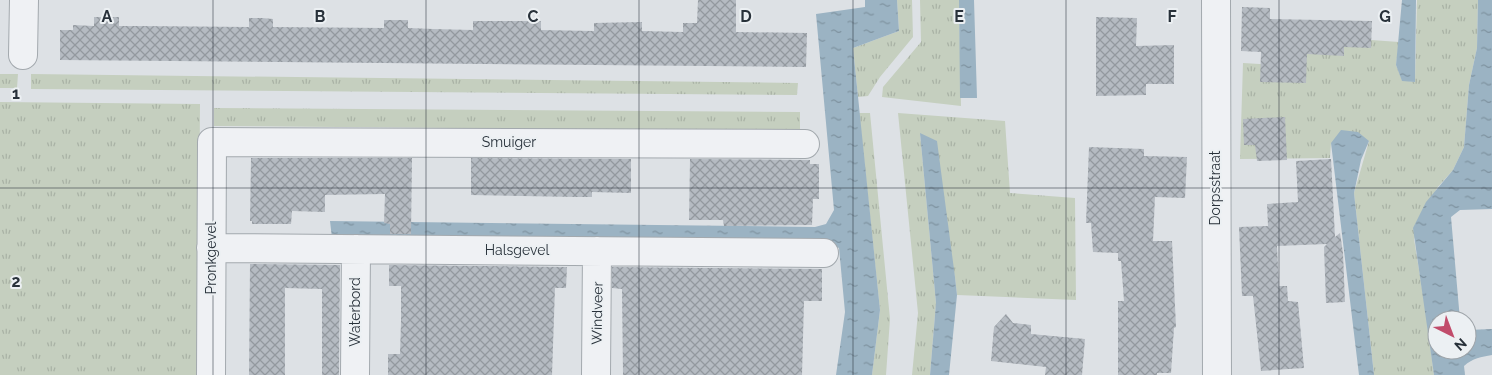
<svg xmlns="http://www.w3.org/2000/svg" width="1492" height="375" font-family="Raleway,sans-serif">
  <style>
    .grass { fill: url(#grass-tufts) }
    .water { fill: url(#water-ripples) }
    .building { fill: url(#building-cross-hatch) }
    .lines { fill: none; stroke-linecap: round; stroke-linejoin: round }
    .minor-casing { stroke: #a3a9ae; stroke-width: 30 }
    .minor { stroke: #eff1f4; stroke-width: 28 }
    .grid { fill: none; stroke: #28313a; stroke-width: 1; stroke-opacity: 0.55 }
    .labels { text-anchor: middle; stroke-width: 4; stroke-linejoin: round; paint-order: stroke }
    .street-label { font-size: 14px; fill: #28313a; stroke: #ecf0f3 }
    .grid-label { font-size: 16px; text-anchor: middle; font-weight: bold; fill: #28313a; stroke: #ecf0f3; stroke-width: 4; stroke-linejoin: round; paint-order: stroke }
  </style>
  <defs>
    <pattern id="grass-tufts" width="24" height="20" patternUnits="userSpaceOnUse" patternTransform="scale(1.25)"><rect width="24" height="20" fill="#c5cfbf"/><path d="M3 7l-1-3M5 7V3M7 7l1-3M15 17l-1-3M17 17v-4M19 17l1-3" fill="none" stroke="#a9b2a5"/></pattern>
    <pattern id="water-ripples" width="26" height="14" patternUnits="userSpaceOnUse" patternTransform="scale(1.25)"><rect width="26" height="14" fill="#9bb3c3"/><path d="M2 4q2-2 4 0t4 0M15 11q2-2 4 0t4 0" fill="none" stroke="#7e929f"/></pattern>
    <pattern id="building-cross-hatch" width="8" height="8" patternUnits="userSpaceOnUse" patternTransform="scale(1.25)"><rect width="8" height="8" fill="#b5bbc2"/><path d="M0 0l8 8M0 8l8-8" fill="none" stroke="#93999f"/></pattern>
  </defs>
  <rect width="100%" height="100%" fill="#dde1e5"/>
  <!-- grass -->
  <path class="grass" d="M897,0H912L913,37L880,77L868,96L858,97L853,48L899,31Z
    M920,0H959L961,106L882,97L883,87L921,42Z
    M1417,0H1478L1477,48L1469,85L1464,147L1453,170L1437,188L1414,239L1425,307L1434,375H1374L1354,193L1369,141L1331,143L1330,158L1240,159L1243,63L1278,65L1329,37L1399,42L1396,65L1402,80L1415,82Z
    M0,74H18L17,88H0Z
    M31,74L798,83L797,95L31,89Z
    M0,102L200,104L198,375H0Z
    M214,108L800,112V131L214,126Z
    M859,113H870L890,319L886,375H872L880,310Z
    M898,113L1005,121L1010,193L1075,198L1076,300L957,295L955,277L920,133L936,303L930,375H912L918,313Z"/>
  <!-- water -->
  <path class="water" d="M865,0H897L899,31L853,48L880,310L872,375H836L845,312L839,248L830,243L332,238L330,221L815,227L826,224L834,210L816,14L865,7Z
    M959,0H974L977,98H960Z
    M1402,0H1416L1415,82L1402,81L1396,65Z
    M1478,0H1492V209L1460,210L1451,217L1460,320H1437V350H1467V330L1492,329V355C1481,357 1473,358 1464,366L1465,375H1434L1413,228L1426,202L1453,170L1464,147L1469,85L1477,48Z
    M1341,130L1358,132L1369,141L1361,160L1354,193L1374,375H1359L1331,143Z
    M920,133L937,141L955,277L957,295L949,375H930L936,303Z"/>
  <!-- building -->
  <path class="building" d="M698,0H736V32L807,33L806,67L60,60V30H73V25L94,26V17H119V26H140L249,27V18H262L273,19V27L384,28V20H408V28L433,29L473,30V21H541V30L594,31V23L642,22V31L683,32V23H697Z
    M1242,7L1270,8V19L1372,21L1371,48L1344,47V56L1307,54L1306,83L1260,82L1261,52L1241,51Z
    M1096,17L1137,18L1136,46L1174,45V84H1146V95L1096,96Z
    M1285,117L1287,160L1257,161L1255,145H1244L1243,119Z
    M1089,147L1144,149V156L1187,157L1185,198L1155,197L1153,241H1172L1176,327L1174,328L1171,373H1157V375H1118V301H1124L1121,261H1118V253L1093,252L1091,223H1086Z
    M251,158H412L411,234H390V224L384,223L385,194L325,195V212L292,211L291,224H252V221H250Z
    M471,158L631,159V193L592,192V197H577L471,195Z
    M690,159L810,160V164H819V199H813L812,225L724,226L723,220H689Z
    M1331,159L1335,237L1340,233L1343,253L1345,302L1326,303L1324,247L1327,244L1277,246L1279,286H1287L1288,301L1298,302L1304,368L1261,371L1253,296H1242L1239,227L1268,226L1267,204L1298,202L1296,161Z
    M250,264L340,265L339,375H322V289L285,288V375H249Z
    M389,265L567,267L566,288H555L552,375H388V354H400L401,321V286H389Z
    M612,267L822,269V301H804L802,375H623L622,289L612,288Z
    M1006,314L1013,323L1031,325V334L1085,339L1082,375H1045L1046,367L991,361L994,327Z"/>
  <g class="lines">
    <defs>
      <path id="minor" d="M1216,0L1217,375
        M23,55L24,0
        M211,248L824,253
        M211,375L212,142L805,144
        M355,375L356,249
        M596,375L597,251"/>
    </defs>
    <!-- minor casing -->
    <use href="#minor" class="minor-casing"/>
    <!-- minor -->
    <use href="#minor" class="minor"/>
  </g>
  <!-- grid -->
  <path class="grid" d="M213,0V375M426,0V375M639,0V375M853,0V375M1066,0V375M1279,0V375M0,188H1492"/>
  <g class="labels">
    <!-- street labels -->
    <g class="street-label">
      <text x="509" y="147">Smuiger</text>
      <text transform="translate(1215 188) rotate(-90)" y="5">Dorpsstraat</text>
      <text x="517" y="255">Halsgevel</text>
      <text transform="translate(211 258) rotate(-90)" y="5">Pronkgevel</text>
      <text transform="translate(355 312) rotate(-90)" y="5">Waterbord</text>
      <text transform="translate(597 313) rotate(-89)" y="5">Windveer</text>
    </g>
  </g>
  <g class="grid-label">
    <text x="107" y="22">A</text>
    <text x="320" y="22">B</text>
    <text x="533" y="22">C</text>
    <text x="746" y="22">D</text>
    <text x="959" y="22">E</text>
    <text x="1172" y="22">F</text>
    <text x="1385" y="22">G</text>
    <text x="16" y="99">1</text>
    <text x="16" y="287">2</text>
  </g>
  <!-- north arrow -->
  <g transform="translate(1452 335) rotate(138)"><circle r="24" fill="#ecf0f3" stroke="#9ea4a9"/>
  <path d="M0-4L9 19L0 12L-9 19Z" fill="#c14c6b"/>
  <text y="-8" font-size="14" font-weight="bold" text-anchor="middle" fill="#28313a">N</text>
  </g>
</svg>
